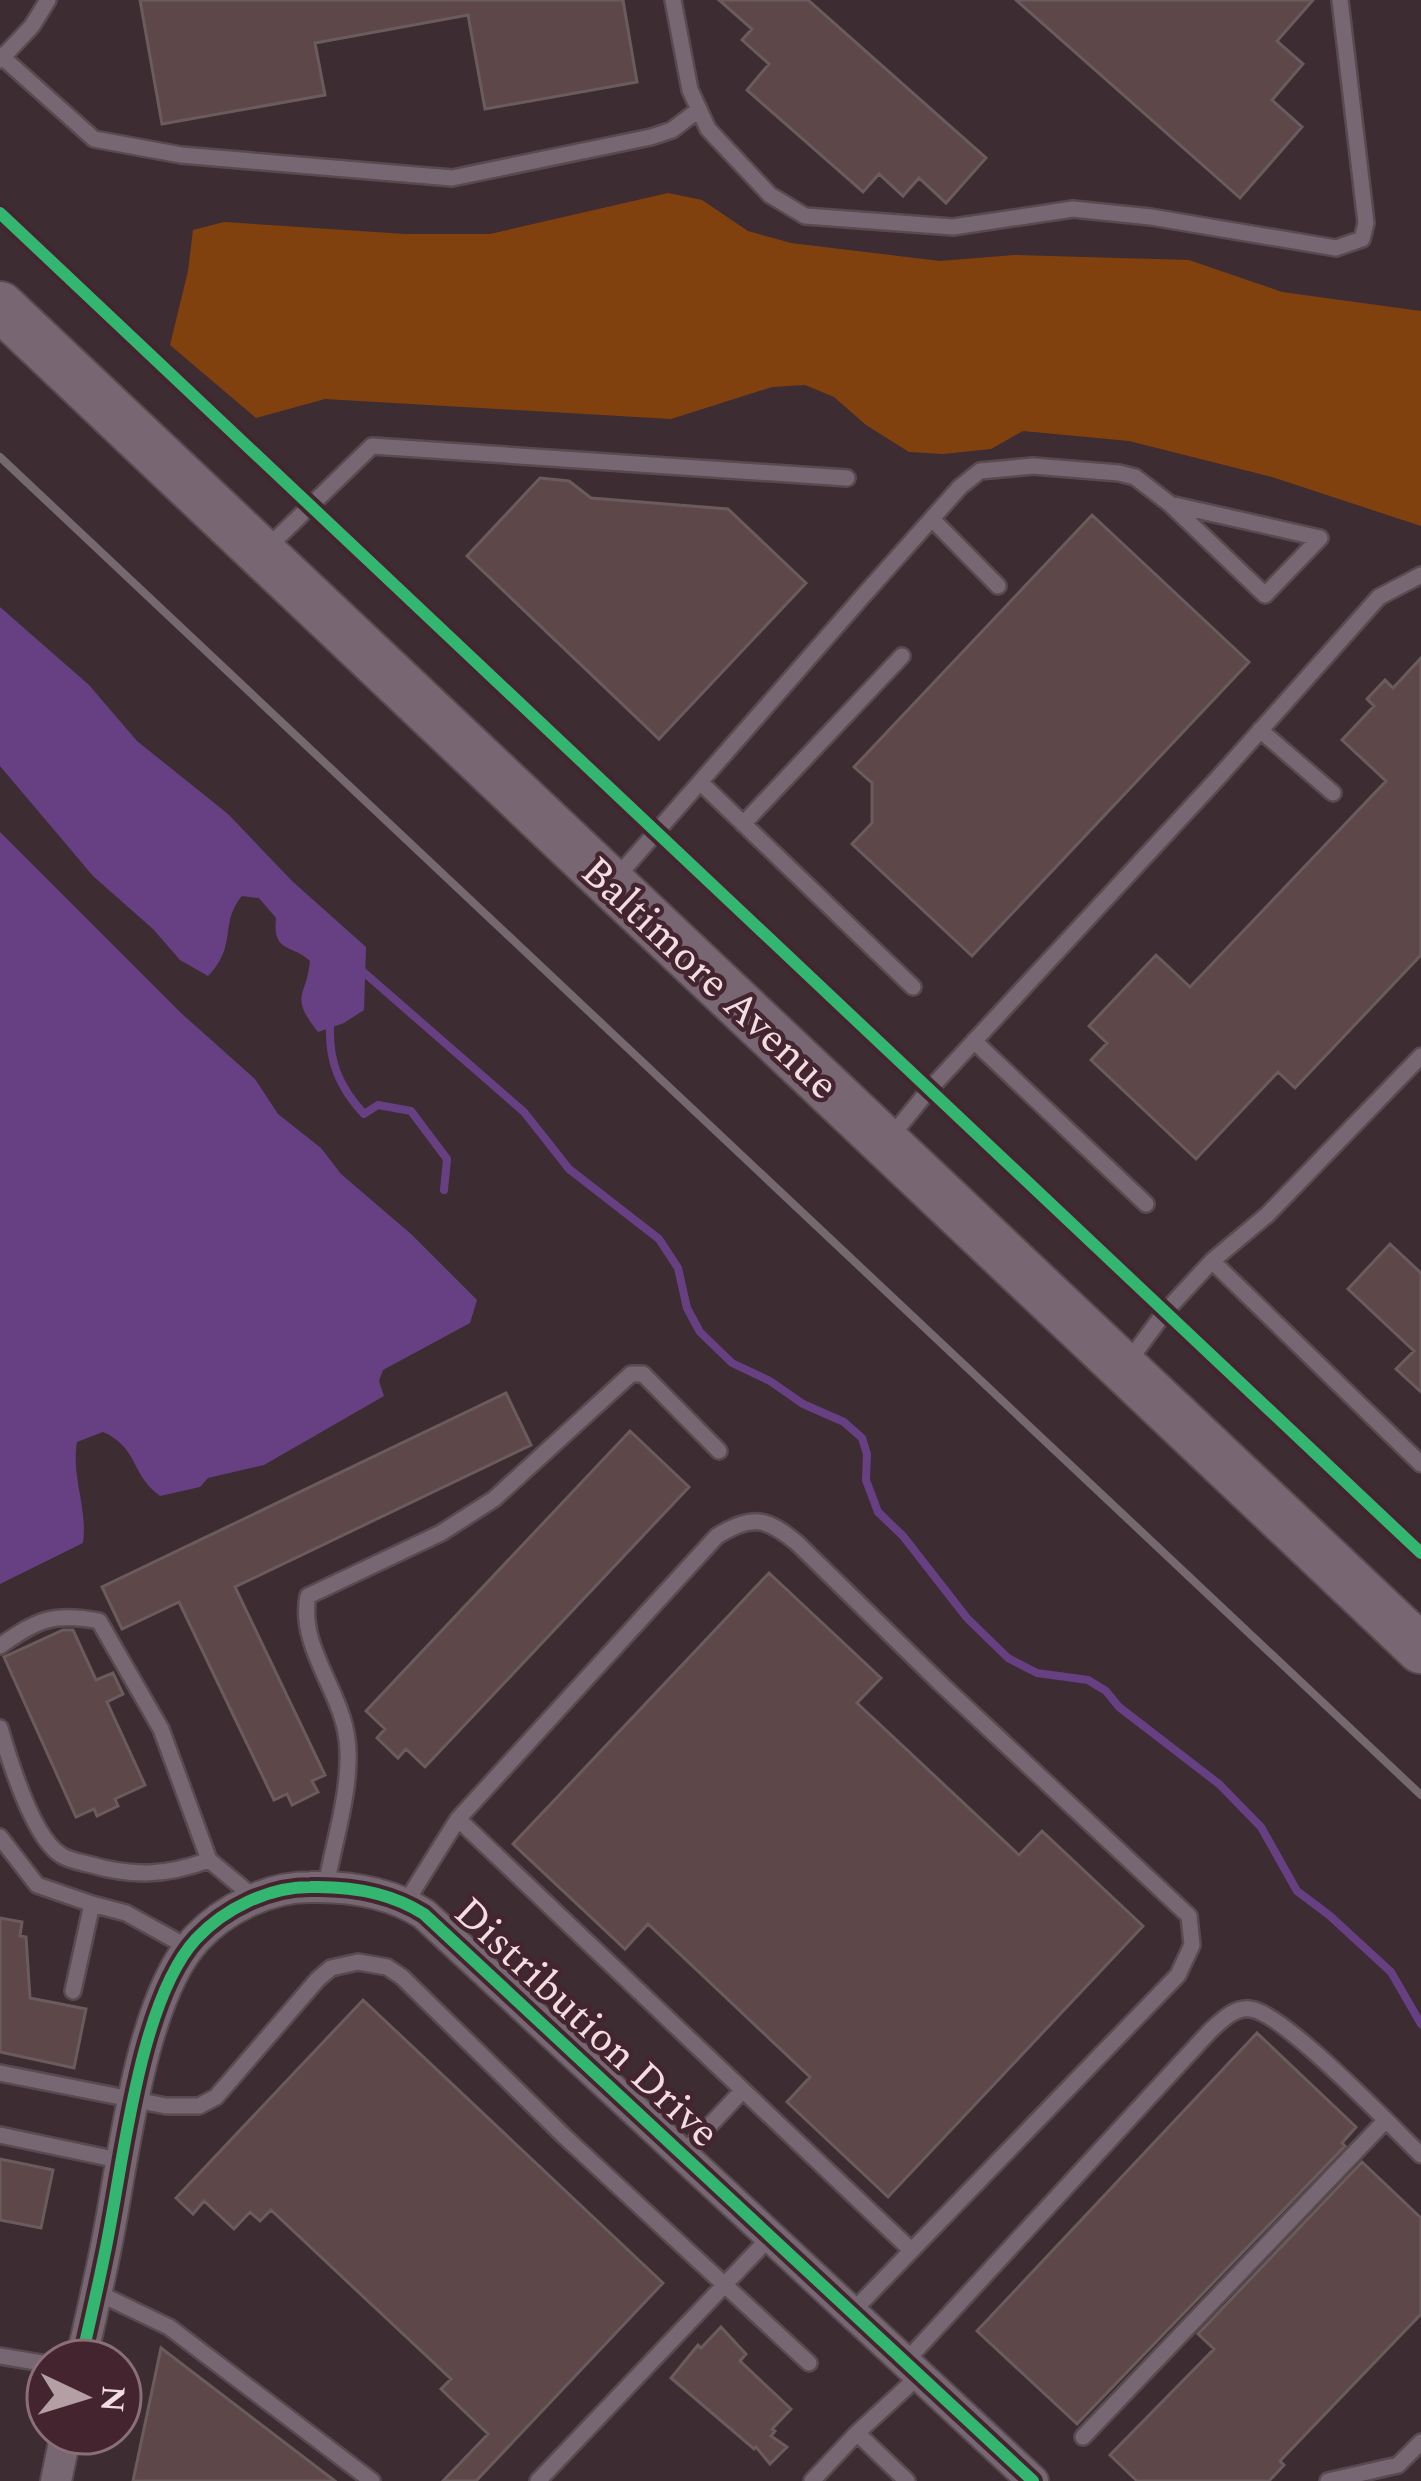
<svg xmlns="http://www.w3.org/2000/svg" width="1421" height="2481" font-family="Spectral,serif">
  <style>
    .green { fill: #80410f }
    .water { fill: #674083 }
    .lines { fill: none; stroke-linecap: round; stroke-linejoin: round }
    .stream { stroke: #674083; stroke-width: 8 }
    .building { fill: #5e4749; stroke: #6a5b5d; stroke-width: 3 }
    .lane-casing { stroke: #584a4f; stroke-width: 20 }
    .street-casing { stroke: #584a4f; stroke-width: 34 }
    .primary-casing { stroke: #584a4f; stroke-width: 52 }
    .lane { stroke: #776772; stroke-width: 15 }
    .street { stroke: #776772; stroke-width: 30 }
    .primary { stroke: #786772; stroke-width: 48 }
    .rail { stroke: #75686e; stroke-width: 8 }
    .cycleway-casing { stroke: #44252f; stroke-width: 20 }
    .cycleway { stroke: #33b770; stroke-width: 12 }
    .labels { text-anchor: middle; stroke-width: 9; stroke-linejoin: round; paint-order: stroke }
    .street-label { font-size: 42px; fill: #f2dde2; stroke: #44252f }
  </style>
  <rect width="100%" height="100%" fill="#3d2c32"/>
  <!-- green -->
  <path class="green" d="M668,193L702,200L748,231L791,243L940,261L1014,255L1189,260L1282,292L1421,311V526L1272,477L1129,441L1023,431L991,449L943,454L909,452L866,425L834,397L805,385L772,387L671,419L325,399L256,418L170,345L188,271L193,230L224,222L405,234H490Z"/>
  <!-- water -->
  <path class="water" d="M0,607L89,685L137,741L228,814L292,881L366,947L364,1010L344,1023L318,1032C289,995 306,999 310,961C292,944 272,953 276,918L259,898L242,896C219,922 238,946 208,976L180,960L153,929L93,876L0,766Z
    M0,832L181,1013L255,1079L278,1114L321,1148L341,1174L411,1234L477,1300L470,1323L383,1370L379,1381L384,1396L264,1465L208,1478L200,1487L160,1496C130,1474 139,1448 103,1432L77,1442C71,1478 88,1507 83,1543L0,1584Z"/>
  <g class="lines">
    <!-- stream -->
    <path class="stream" d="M360,969L524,1112L569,1169L659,1239L678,1268L687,1308L700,1332L732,1363L770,1381L803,1404L844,1422L862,1438L867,1454L866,1480L878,1512L903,1536L967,1618L1008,1658L1037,1673L1088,1680L1106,1691L1119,1707L1219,1784L1261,1827L1297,1891L1329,1915L1391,1972L1421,2024
      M330,1028C329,1063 340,1088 364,1114L378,1105L411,1111L447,1159L444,1190"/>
  </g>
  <!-- building -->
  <path class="building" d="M140,0H623L637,82L485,109L468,15L315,43L325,95L162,124Z
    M719,0H808L986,158L946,203L919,178L903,196L879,174L863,192L747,90L769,64L742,40L752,29Z
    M1016,0H1313L1277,41L1303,64L1272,100L1302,127L1240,198Z
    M540,478L569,481L591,498L728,509L806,583L659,739L467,556Z
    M1092,515L1249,662L972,956L852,844L872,823V783L854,767Z
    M1421,658V955L1295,1088L1278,1072L1196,1159L1091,1060L1107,1043L1089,1026L1156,955L1190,987L1386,781L1342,740L1374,706L1367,699L1385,680L1393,688Z
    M1390,1244L1421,1273V1392L1396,1369L1414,1351L1348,1289Z
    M506,1393L531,1445L235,1587L325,1775L312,1781L318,1792L292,1805L287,1794L274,1800L179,1602L122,1629L102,1587Z
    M630,1431L689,1487L425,1767L406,1749L398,1758L377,1738L385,1729L366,1711Z
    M769,1573L881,1678L857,1703L1019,1855L1042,1831L1143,1926L888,2197L787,2102L810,2077L648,1924L625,1949L513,1844Z
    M63,1630H73L96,1680L113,1673L123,1694L107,1702L145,1785L115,1799L118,1806L97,1816L94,1809L76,1817L4,1657Z
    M0,1918L22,1922L20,1936L26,1937L30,1998L86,2009L74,2068L0,2052Z
    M363,2000L663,2283L476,2481H443L488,2434L441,2389L451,2379L271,2210L260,2221L250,2212L234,2229L204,2201L193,2214L176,2198Z
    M1257,2033L1356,2127L1342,2143L1345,2146L1077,2424L977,2331Z
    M0,2159L53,2170L41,2228L0,2220Z
    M1362,2162L1421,2218V2314L1280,2461L1284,2465L1269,2481H1137L1110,2455L1214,2349L1198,2334Z
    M721,2327L746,2354L740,2361L791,2409L772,2429L775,2431L771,2436L787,2447L770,2464L756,2447L754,2449L671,2378L698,2345L701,2348Z
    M161,2348L335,2481H133Z"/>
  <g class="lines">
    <defs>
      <path id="lane" d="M673,0L690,90L708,129L770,195L805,216L953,227L1073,209L1151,217L1336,248L1362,239L1366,223L1340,0
        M0,55L94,139L181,155L452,178L651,137L672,130L697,111
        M0,60L32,26L48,0
        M1170,504L1320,538L1265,595Z
        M932,519L998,586
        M268,547L372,446L847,478
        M1260,730L1333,793
        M700,782L913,987
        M743,824L902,656
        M616,878L863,596L960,487L980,471L1033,466L1119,473L1135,477L1170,504
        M974,1041L1146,1204
        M889,1139L928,1091L1217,779L1379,597L1421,575
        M1212,1261L1421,1464
        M1128,1362L1165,1312L1212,1261L1267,1215L1421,1056
        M0,1646C37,1620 53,1612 99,1621L161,1729L209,1860C166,1876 132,1877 88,1864C80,1862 68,1860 61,1855C33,1838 9,1759 0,1728
        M458,1819L911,2250
        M0,1837L37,1885L92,1904
        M209,1860L256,1899
        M326,1886C334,1841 353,1784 347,1739C341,1690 298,1646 308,1596L441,1533L494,1499L631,1374H643L719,1451
        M406,1902L458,1819L717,1536C752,1514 767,1518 797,1543L940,1683L1189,1916L1192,1945L1178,1975L853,2311
        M73,1991L92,1904L126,1913L189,1948
        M0,2073L166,2106H199L216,2097L318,1979L331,1968L358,1962L387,1967L402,1977L564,2136L809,2363
        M0,2135L123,2161
        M683,2154L743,2090
        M96,2292L169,2327L372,2481
        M0,2356L48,2364
        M906,2361L1210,2031C1221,2021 1234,2007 1250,2009C1282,2011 1392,2127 1421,2155
        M1083,2437L1385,2121
        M538,2481L771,2236
        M812,2481L857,2433
        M907,2481L857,2433L921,2374
        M1328,2481L1398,2465L1421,2442"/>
      <path id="street" d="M81,2361C91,2316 102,2271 110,2226C125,2147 142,1998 196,1939C225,1908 269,1887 310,1887C351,1886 390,1892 424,1914L1033,2481
        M56,2481L66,2433"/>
      <path id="primary" d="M0,306L1421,1649"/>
    </defs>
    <!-- lane casing -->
    <use href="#lane" class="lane-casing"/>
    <!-- street casing -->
    <use href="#street" class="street-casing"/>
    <!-- primary casing -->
    <use href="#primary" class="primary-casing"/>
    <!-- lane -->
    <use href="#lane" class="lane"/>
    <!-- street -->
    <use href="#street" class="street"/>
    <!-- primary -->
    <use href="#primary" class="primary"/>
    <!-- rail -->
    <path class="rail" d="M0,457L1421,1795"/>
    <defs>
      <path id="cycleway" d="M0,213L1421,1553
        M81,2361C91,2316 102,2271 110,2226C125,2147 142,1998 196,1939C225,1908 269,1887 310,1887C351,1886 390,1892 424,1914L1033,2481"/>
    </defs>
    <!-- cycleway casing -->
    <use href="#cycleway" class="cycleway-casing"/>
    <!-- cycleway -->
    <use href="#cycleway" class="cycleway"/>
  </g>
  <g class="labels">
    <!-- street labels -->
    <g class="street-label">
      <text transform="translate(711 977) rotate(43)" y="15">Baltimore Avenue</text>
      <text transform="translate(588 2021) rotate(43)" y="15">Distribution Drive</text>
    </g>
  </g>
  <!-- north arrow -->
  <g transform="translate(84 2397) rotate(94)"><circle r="57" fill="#44252f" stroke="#8a6f77" stroke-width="3"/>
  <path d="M0-9L21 45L0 30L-21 45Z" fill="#b39fa4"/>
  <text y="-18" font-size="33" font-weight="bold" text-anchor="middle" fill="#f2dde2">N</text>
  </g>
</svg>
